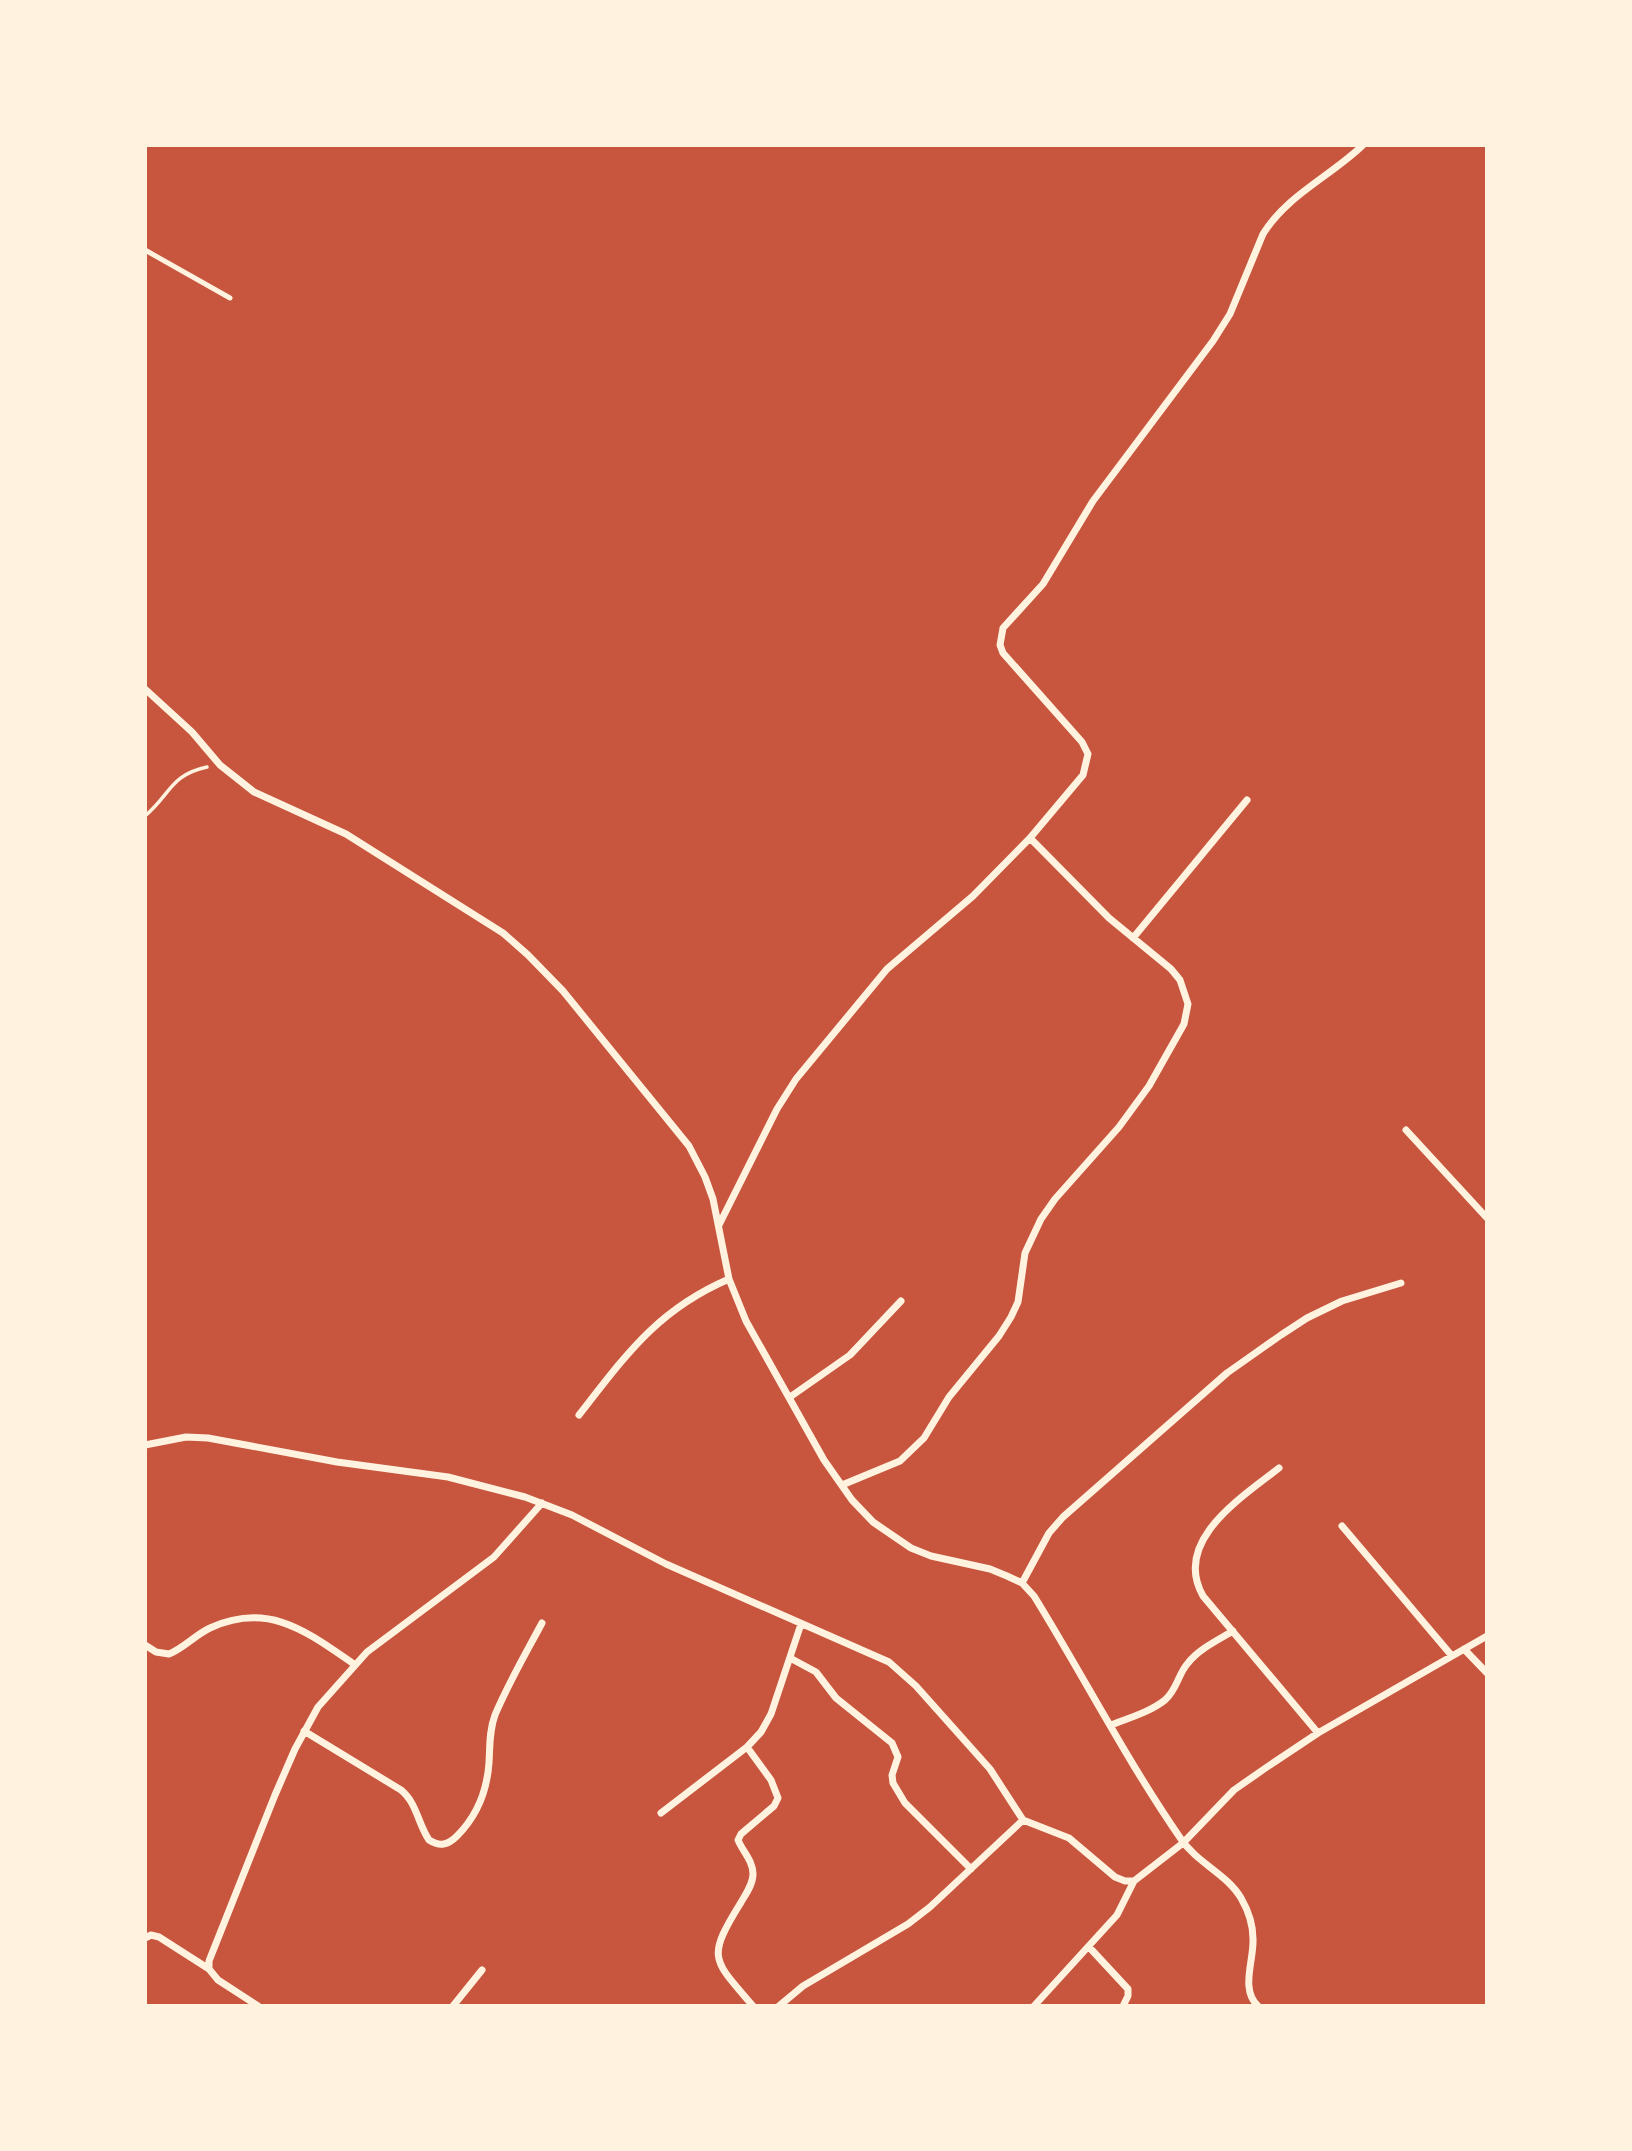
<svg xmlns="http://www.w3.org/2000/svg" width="1632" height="2151" font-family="'DM Sans',sans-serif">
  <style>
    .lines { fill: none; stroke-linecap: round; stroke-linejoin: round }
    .path { stroke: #fff3e0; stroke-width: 3.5 }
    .service { stroke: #fff3e0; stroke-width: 5 }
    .minor { stroke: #fff3e0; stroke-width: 7 }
  </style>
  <rect width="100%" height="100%" fill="#c8553d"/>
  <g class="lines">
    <!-- path -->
    <path class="path" d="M145,816C171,794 170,775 207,767"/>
    <!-- service -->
    <path class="service" d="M145,250L230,298"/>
    <!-- minor -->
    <path class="minor" d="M145,689L192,732L220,765L254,792L346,834L503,933L528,955L563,991L689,1146L705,1177L713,1199L729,1279L746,1321L824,1460L852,1500L873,1522L911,1548L931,1556L990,1569L1007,1576L1022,1583L1034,1596C1084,1677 1127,1761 1181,1839C1197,1863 1227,1874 1241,1898C1248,1910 1253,1925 1253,1939C1254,1961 1240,1989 1258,2006
      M1133,938L1247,800
      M1406,1130L1487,1218
      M719,1225L777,1109L796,1079L887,969L973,896L1030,838L1083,775L1088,754L1082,742L1003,653L1000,645L1003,628L1043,584L1093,501L1213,341L1230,314L1263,234C1287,195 1331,176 1363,145
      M790,1397L850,1355L901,1301
      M579,1415C626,1355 657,1310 729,1279
      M145,1445L186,1437L208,1438L337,1462L448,1477L525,1497L572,1515L666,1564L889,1662L916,1686L990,1769L1023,1820L1069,1838L1115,1877L1125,1881H1134L1183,1843L1234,1790L1267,1767L1318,1733L1487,1636
      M1279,1468C1241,1498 1172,1541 1203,1596L1318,1733
      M842,1485L900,1461L924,1438L949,1397L999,1336L1011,1317L1018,1302L1025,1253L1041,1219L1055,1199L1119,1127L1149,1086L1184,1024L1188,1004L1180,980L1171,969L1109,918L1030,838
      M1342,1526L1452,1656
      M1022,1583L1049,1533L1063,1517L1227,1373L1281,1335L1307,1318L1342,1301L1401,1283
      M145,1645L156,1652L169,1654C184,1648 195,1635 210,1628C269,1601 307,1632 354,1664
      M1464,1649L1487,1673
      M790,1658L816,1672L836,1698L892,1743L898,1757L892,1775L893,1783L905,1803L971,1869
      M1111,1725C1129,1718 1150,1712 1165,1700C1177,1690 1178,1674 1188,1663C1199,1649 1218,1640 1233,1631
      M304,1731L401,1790C417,1803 418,1824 429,1840C440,1847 448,1845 457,1836C477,1816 487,1790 489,1763C490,1747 489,1731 495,1715C508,1684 526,1653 542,1623
      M747,1747L771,1780L778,1798L774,1806L741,1834L738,1840C743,1852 753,1861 753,1874C753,1885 745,1895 740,1904C706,1959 713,1959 753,2006
      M661,1813L747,1747L761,1732L771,1714L801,1624
      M145,1938L151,1935L159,1937L209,1969
      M1089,1947L1128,1989V1996L1123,2006
      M258,2006L218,1980L209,1969V1961L275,1795L295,1749L318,1707L367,1652L494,1557L542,1503
      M453,2006L482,1970
      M779,2006L803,1986L908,1924L930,1907L1023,1820
      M1034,2006L1117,1915L1134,1881"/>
  </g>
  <!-- border -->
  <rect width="1632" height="2151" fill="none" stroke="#fff3e0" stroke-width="294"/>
</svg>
